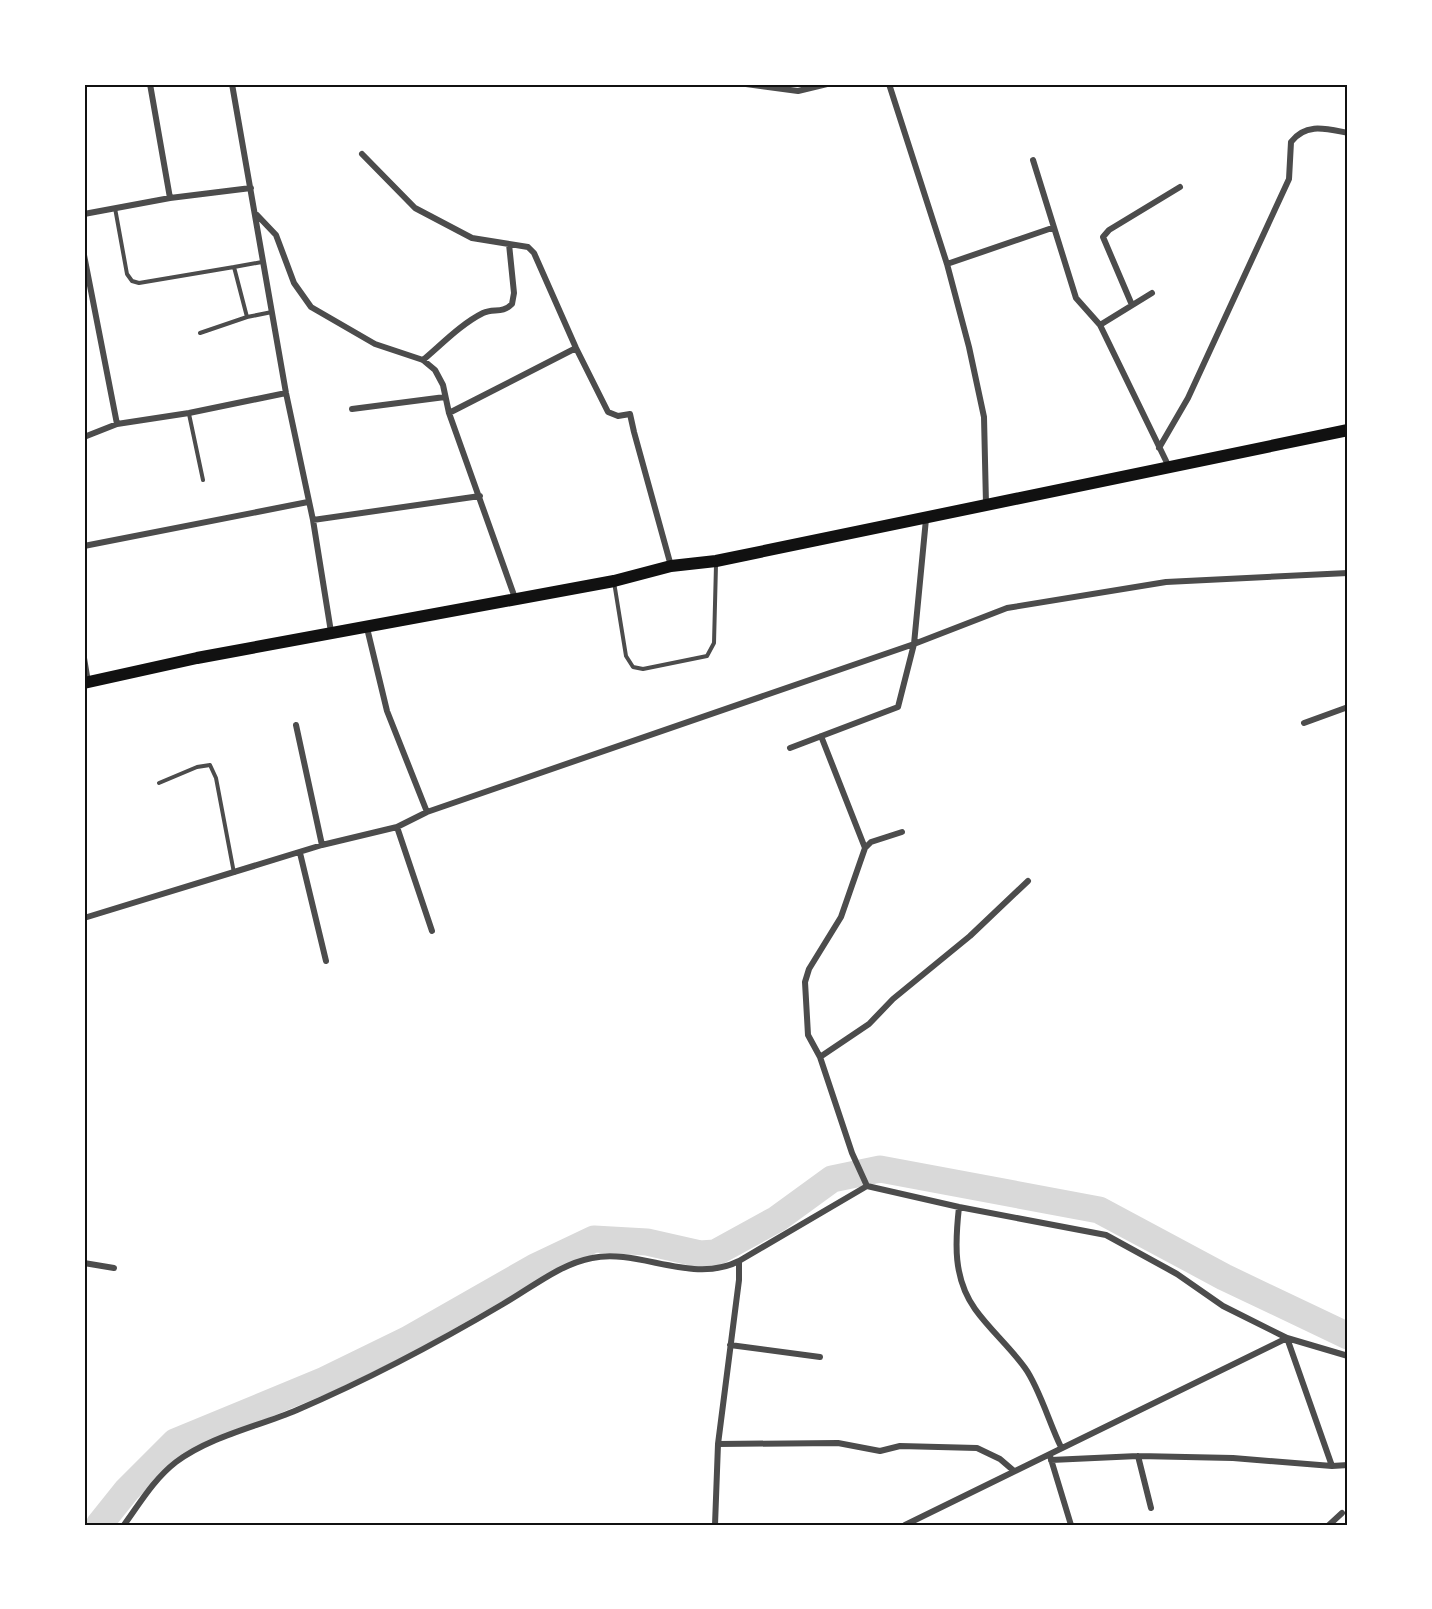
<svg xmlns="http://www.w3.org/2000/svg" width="1432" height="1609" font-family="'Public Sans',sans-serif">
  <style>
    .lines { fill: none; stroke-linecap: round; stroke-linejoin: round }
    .river { stroke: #d9d9d9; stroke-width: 27 }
    .service { stroke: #4c4c4c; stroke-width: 4 }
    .minor { stroke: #4c4c4c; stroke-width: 6 }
    .trunk { stroke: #111; stroke-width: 12 }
    .neatline { fill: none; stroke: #111; stroke-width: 2 }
  </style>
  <rect width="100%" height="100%" fill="#fff"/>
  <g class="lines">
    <!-- river -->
    <path class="river" d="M99,1525L127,1490L175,1442L325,1380L407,1340L535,1267L594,1239L647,1242L700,1254L715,1253L777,1219L832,1179L880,1169L1099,1210L1224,1277L1348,1336"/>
    <!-- service -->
    <path class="service" d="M115,208L127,274L132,281L139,283L234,267L247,317L200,333
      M234,267L262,262
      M247,317L272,312
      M189,414L203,480
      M614,582L626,656L633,667L643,669L707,656L714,643L716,565
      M159,783L197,767L210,765L216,778L234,873"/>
    <!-- minor -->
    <path class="minor" d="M150,84L170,198
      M232,84L286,393L313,520L331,632
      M746,84L798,91L827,84
      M889,84L947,264L969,347L984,417L986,504
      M362,154L415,208L472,238L528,247L534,253L576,348L608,412L618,416L630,414L634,432L671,566
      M1033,160L1076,298L1100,325L1169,467
      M84,214L170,198L251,188
      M257,215L276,235L294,283L311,307L375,344L423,360L435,370L443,385L449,413L515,598
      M84,255L117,424
      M947,264L1052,228
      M1132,305L1103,237L1109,230L1180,187
      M1100,325L1152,293
      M423,360C442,344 461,324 483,313C494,308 502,314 512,304L514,293L509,244
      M352,409L445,397
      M449,413L576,348
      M84,437L117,424L189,413L286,393
      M1159,448L1188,398L1289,179L1291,142C1306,122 1327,129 1348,133
      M313,520L480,496
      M84,546L308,502
      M367,628L387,711L427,812
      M84,658L88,682
      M1304,723L1348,707
      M296,725L322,845
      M821,736L865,848
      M790,748L898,707L914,644L926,519
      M397,827L432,931
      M300,853L326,961
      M84,918L322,845L397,827L427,812L914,644L1007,608L1166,582L1348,573
      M820,1057L869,1024L893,999L970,936L1028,881
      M867,1186L852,1153L820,1057L808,1035L805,982L809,969L841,917L865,848L871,842L902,832
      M959,1207C955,1243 953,1278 975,1309C990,1330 1010,1347 1025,1368C1039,1387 1050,1425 1061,1447
      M84,1263L114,1268
      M730,1345L820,1357
      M718,1444L838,1443L880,1451L900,1446L977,1448L1000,1459L1014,1471
      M1050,1456L1071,1525
      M1138,1456L1151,1508
      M1332,1466L1348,1465
      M124,1525C140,1503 154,1479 176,1462C211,1436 257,1427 297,1410C367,1380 437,1343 503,1304C531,1288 560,1264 592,1258C639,1248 692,1285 739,1261
      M715,1525L718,1444L739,1280V1261L867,1186L959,1207L1106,1235L1177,1274L1223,1306L1287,1338L1348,1356
      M905,1525L1287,1338L1332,1466L1233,1458L1138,1456L1051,1460
      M1329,1525L1342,1513"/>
    <!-- trunk -->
    <path class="trunk" d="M84,683L197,658L614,581L671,566L716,561L1348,430"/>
  </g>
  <!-- border -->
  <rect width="1432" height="1609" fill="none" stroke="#ffffff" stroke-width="171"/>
  <rect x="86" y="86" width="1260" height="1438" class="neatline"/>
</svg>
